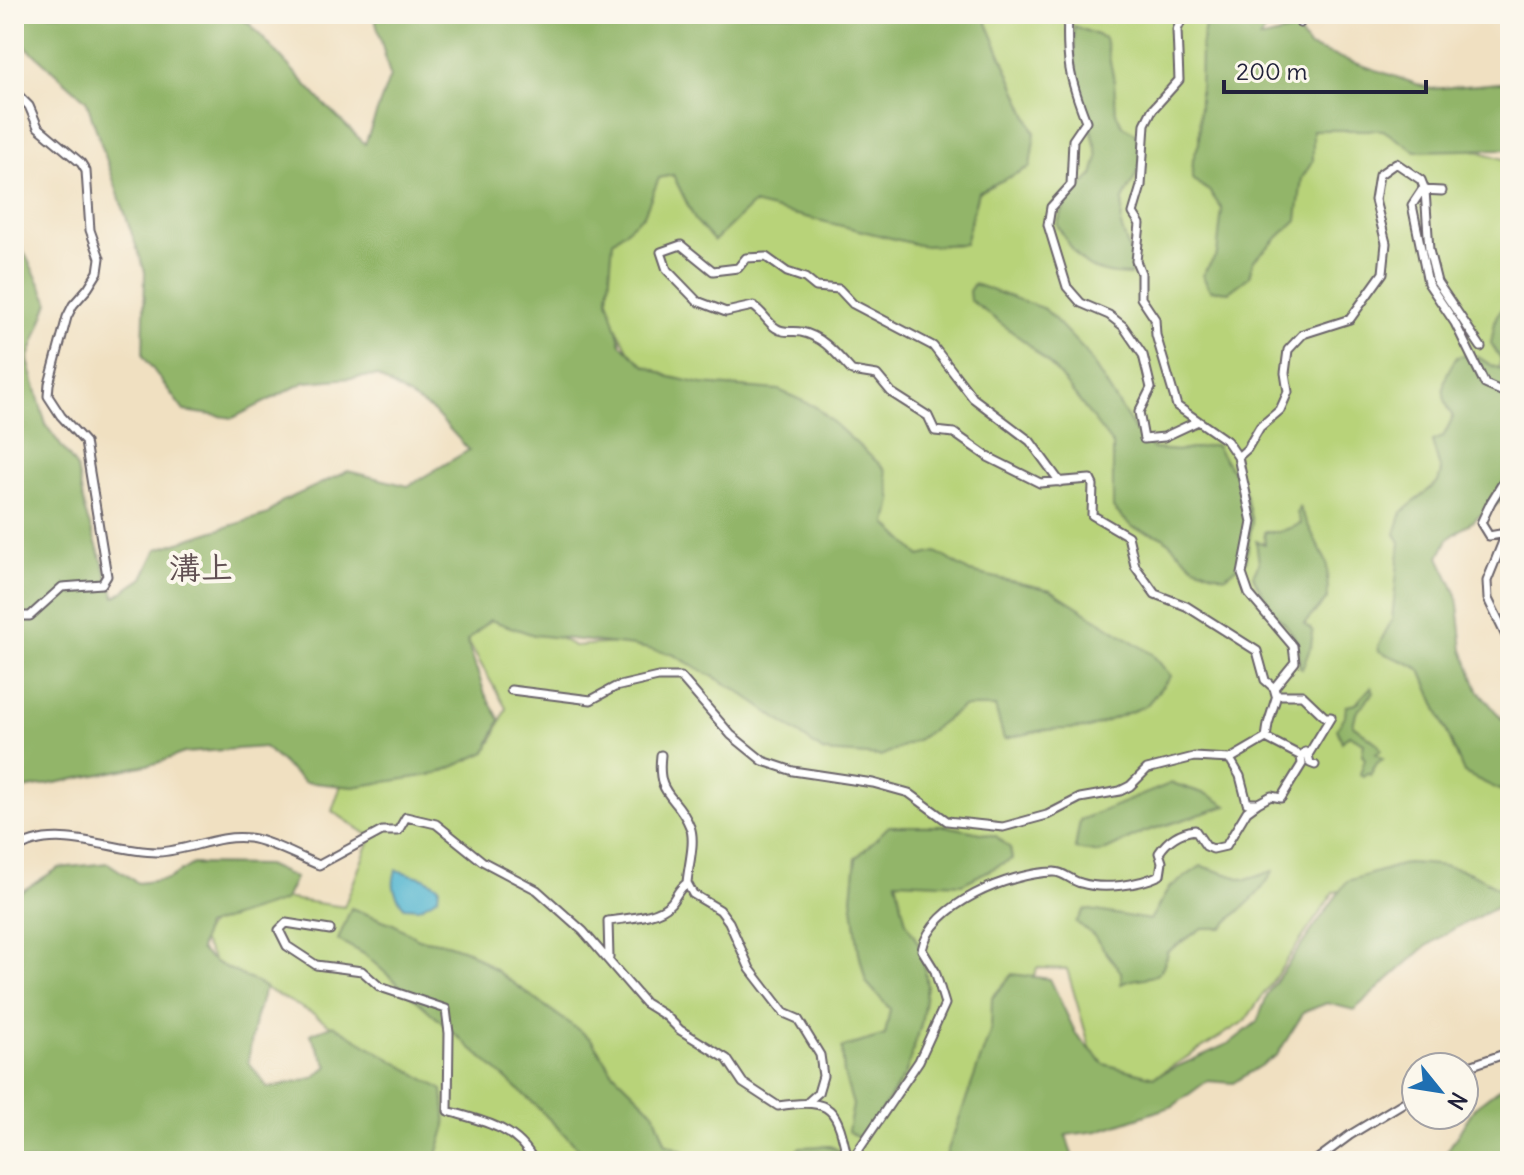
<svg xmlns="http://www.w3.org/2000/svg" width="1524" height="1175" font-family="Delius,'Klee One',sans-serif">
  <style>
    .green { fill: #b8d379; stroke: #6d7a5a; stroke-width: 2 }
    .forest { fill: #92b569; stroke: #5a6c52; stroke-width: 2 }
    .water { fill: #51b5d0; stroke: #3a6c86; stroke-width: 2 }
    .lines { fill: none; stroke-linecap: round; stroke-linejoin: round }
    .minor-casing { stroke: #6a646a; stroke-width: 11 }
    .minor { stroke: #fff; stroke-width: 7 }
    .labels { text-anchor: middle; stroke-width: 8; stroke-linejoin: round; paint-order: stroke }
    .quarter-label { font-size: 32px; font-weight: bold; fill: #615053; stroke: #fbf7ec }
  </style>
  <rect width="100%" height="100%" fill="#fbf7ec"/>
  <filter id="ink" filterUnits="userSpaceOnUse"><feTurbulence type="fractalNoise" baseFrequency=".0125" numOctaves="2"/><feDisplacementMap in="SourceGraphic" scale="16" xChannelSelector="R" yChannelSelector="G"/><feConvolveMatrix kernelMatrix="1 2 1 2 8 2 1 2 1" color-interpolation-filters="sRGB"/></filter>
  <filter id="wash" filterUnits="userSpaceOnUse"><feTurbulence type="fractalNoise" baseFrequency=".006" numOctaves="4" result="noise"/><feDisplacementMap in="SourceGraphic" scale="32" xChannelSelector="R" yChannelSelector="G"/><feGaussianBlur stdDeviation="1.8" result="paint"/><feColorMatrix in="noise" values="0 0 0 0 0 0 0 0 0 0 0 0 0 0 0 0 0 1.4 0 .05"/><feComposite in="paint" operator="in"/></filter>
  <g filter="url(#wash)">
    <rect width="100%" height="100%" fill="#f0e0c1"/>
    <!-- green -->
    <path class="green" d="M971,14H1230L1216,114L1385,123L1510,161V332L1498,369L1459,372L1420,616L1457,735L1510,797V899L1447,874L1334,892L1245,1021L1129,1093L1094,1061L1067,969L1037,968L958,1161H421L440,1102L314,1014L215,962L200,938L235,891L344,907L371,837L332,811L345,773L492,742L506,708L467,640L502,607L574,646L677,639L891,564L647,384L588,276L668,146Z"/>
    <!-- forest -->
    <path class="forest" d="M14,14H230L249,23L324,104L365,144L390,76L374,14H983L1035,133L1030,167L978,192L965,244L923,246L753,204L714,241L695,220L673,175L659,178L644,215L613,241L608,299L621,344L644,365L670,377L702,384L779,390L816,407L885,469L892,500L887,524L920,556L936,552L970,572L1051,590L1152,654L1171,676L1146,706L1089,728L1044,730L1004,739L995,707H963L919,739L881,756L824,752L734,688L672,654L634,646L534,635L490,620L467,641L485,694L500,720L486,752L437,774L353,787L304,782L264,747L184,753L157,763L14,791V232L49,302L28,360L46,425L77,468L85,512L115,597L143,578L157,549L268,514L281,502L348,471L408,486L469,450L434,412L376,376L305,382L233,418L184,411L143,356L145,272L86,100L14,36Z
      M1207,14H1267V28L1259,39L1297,30L1309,47L1431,89L1510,82V149L1415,151L1383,130H1313V161L1302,178L1297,220L1253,261L1249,277L1229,292L1210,290L1202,275L1217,254L1222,209L1209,191L1192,179L1193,159L1199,143L1201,47Z
      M1074,26L1105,38L1114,80L1116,113L1122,125L1136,134L1142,163L1123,200L1121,226L1134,265L1130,275C1084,274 1080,262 1057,225L1066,202L1093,175L1098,157L1075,60Z
      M974,284L1045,309L1085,351L1135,430L1154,449L1180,451L1215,445L1244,488L1252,522L1246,561L1224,577L1194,566L1163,537L1132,527L1113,508V445L1055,370L1028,344L970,300L969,291Z
      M1510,296V494L1448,539L1439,557L1457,595L1463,650L1478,690L1510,729V795L1464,773L1421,670C1409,661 1393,659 1379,651L1378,646L1392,620L1400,542L1395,534L1402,512L1438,482L1441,472L1432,441L1443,437L1453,417C1439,395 1441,378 1457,357C1485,350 1485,370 1507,369L1491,343L1496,317Z
      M1299,507L1327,563L1328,598L1304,624L1313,631L1311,646L1302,669L1299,666C1301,643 1292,629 1276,615C1269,609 1267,600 1262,592C1258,585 1255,583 1253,575L1259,563L1256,541L1265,544L1264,532H1279L1301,524L1297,513Z
      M1371,687L1374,692L1356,713L1353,725L1378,744L1381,750L1376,754L1383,759L1377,763L1370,775L1367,773L1363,776L1360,774L1365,759L1362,755L1364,743L1349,735L1342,742L1337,729L1345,716L1346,706L1356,704Z
      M1172,783L1209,795L1227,806L1144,832L1100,853L1075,849L1080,820Z
      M889,826H946L996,836L1010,848L1012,859L962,884L896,881L906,922L922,950L927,986L921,1025L905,1075L862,1140L848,1131L853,1105L844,1074L842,1048L885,1035L890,1009L866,982L859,953L852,898L856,858Z
      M108,863L138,883L168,879L193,864L267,865L295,878L284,901L205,926L200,950L215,962L265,987L255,1020L248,1061L268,1088L313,1078L328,1066L310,1034L333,1025L443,1090L446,1126L435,1161H14V896L59,868Z
      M1407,863C1453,865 1474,868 1510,898V901L1455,928L1424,948L1354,1010L1327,1003L1304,1012L1277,1055L1233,1083L1207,1081L1173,1106L1098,1131L1066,1135L1074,1161H944L991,1030L992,998L1012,974L1050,979L1076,1034L1104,1064L1154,1077L1230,1043L1257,1022L1269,991L1347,881Z
      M1201,866L1246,880L1273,871C1261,896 1240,908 1222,928H1202L1167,952C1161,988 1145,972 1121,984V972L1093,935L1076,922L1085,909L1150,920L1169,888Z
      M351,908L393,924L419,939L444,943L470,952L591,1039L612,1071L654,1112L666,1144L705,1161H591L530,1100L364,954L338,940Z
      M1510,1080V1161H1441L1475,1107Z
      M830,1146L859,1161H788L800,1147Z"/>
    <!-- water -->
    <path class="water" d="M396,870L424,878L439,886L438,897L419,908L404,907C394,893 391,886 396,870Z"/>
  </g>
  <g filter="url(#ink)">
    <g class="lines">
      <defs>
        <path id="minor" d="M1068,14C1066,60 1069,78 1086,121L1073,140L1071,185L1051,207L1048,225L1067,287L1081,303L1109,315L1123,326L1143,355L1151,388L1139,412L1144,439L1164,437L1198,421
          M1184,14L1177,30L1179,80L1152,110L1145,124L1141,186L1133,213L1140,224L1136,261L1141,273V298L1155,319L1156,335L1177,406L1227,441L1238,457
          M1295,14L1300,23
          M14,91L29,106L38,127L81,163L86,171L90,230L100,258L98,272L88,288L73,305L67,317L49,384L48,396L61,416L85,442L107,576L102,584L62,587L30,616H14
          M1442,191L1422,190L1412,205L1428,283L1455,323L1485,384L1510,395
          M1060,482L1030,441L973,398L933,346L853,304L839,289L816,287L805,278L787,272L766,257L746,258L738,268L713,271L681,245L661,252L667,270L697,301L726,312L753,306C763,312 767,322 776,328C784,334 793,330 801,332C823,336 838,356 852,371L877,375L892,393L928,416L935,431L954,433L988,457L1040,483L1090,479L1093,485L1092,515L1128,536L1135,566L1155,594L1186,606L1257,651L1265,680L1274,688
          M1510,524L1487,581L1488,599L1510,644
          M1506,533L1489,536L1481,523L1491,502L1509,473L1510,440
          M511,690L591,700L615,687L658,677H681L731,735L763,761L793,771L873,783L909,793L947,821L1003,827L1047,815L1080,798L1120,791L1130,786L1147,769L1194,757L1230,759L1266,738L1268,724L1277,695
          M1266,738L1301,756
          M661,755C656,799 677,793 690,827C696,841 688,867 687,883
          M1230,759L1240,776L1247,803H1258L1271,796L1281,798L1302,764L1301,756L1305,752
          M1315,765L1310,763L1308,755L1331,717H1325L1302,695H1276L1274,688L1295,662L1293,646L1249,594L1242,574L1252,522L1238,457L1247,449L1260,427L1280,410L1288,392L1285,373L1288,350L1303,334L1350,319L1383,273L1386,243L1375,200L1379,175L1396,163L1421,180L1425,190L1429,250L1437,282L1481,347
          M14,851C54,821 112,853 158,852C188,851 219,834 249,838C270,841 299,857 319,865L382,831H398L406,817L436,824L482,861L537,890L583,931L645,1003L666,1016L680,1030L727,1059L743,1083L778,1106C835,1097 837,1110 848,1161
          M330,930L286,923L279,930L287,946L316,965L362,971L380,987L446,1009L449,1033L448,1111C482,1121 517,1127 534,1161
          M609,958L608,921C627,918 657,918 671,903C677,896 678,889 687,883L693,894L720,910L729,922L750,969L784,1013L798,1019L820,1055L823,1076L818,1093L809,1101
          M1464,1068L1510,1052
          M851,1161L919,1061L945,1004L935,971L922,950C931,904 1010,873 1053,872C1063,871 1071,881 1081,883C1103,890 1139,885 1160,875L1162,862L1159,853C1168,839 1179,832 1195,830L1206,846L1213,849L1226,846L1247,811L1258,803
          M1315,1161L1350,1135L1416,1095"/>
      </defs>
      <!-- minor casing -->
      <use href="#minor" class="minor-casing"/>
      <!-- minor -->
      <use href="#minor" class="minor"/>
    </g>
  </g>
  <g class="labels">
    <!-- quarter labels -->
    <g class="quarter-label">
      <text x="201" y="579">溝上</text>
    </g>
  </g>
  <!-- margin -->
  <rect width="1524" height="1175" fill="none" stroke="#fbf7ec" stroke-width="48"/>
  <!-- north arrow -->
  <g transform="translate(1440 1091) rotate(120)"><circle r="38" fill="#fbf7ec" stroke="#a4a2a5" stroke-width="2"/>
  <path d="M0-6L14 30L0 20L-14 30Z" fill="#1f6fb2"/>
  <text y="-12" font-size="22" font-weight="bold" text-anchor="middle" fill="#22223b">N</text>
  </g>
  <!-- scale -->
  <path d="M1224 80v12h202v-12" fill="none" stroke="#22223b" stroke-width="4"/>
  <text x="1236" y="80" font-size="24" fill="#22223b" stroke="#fbf7ec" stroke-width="6" paint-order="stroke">200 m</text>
</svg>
